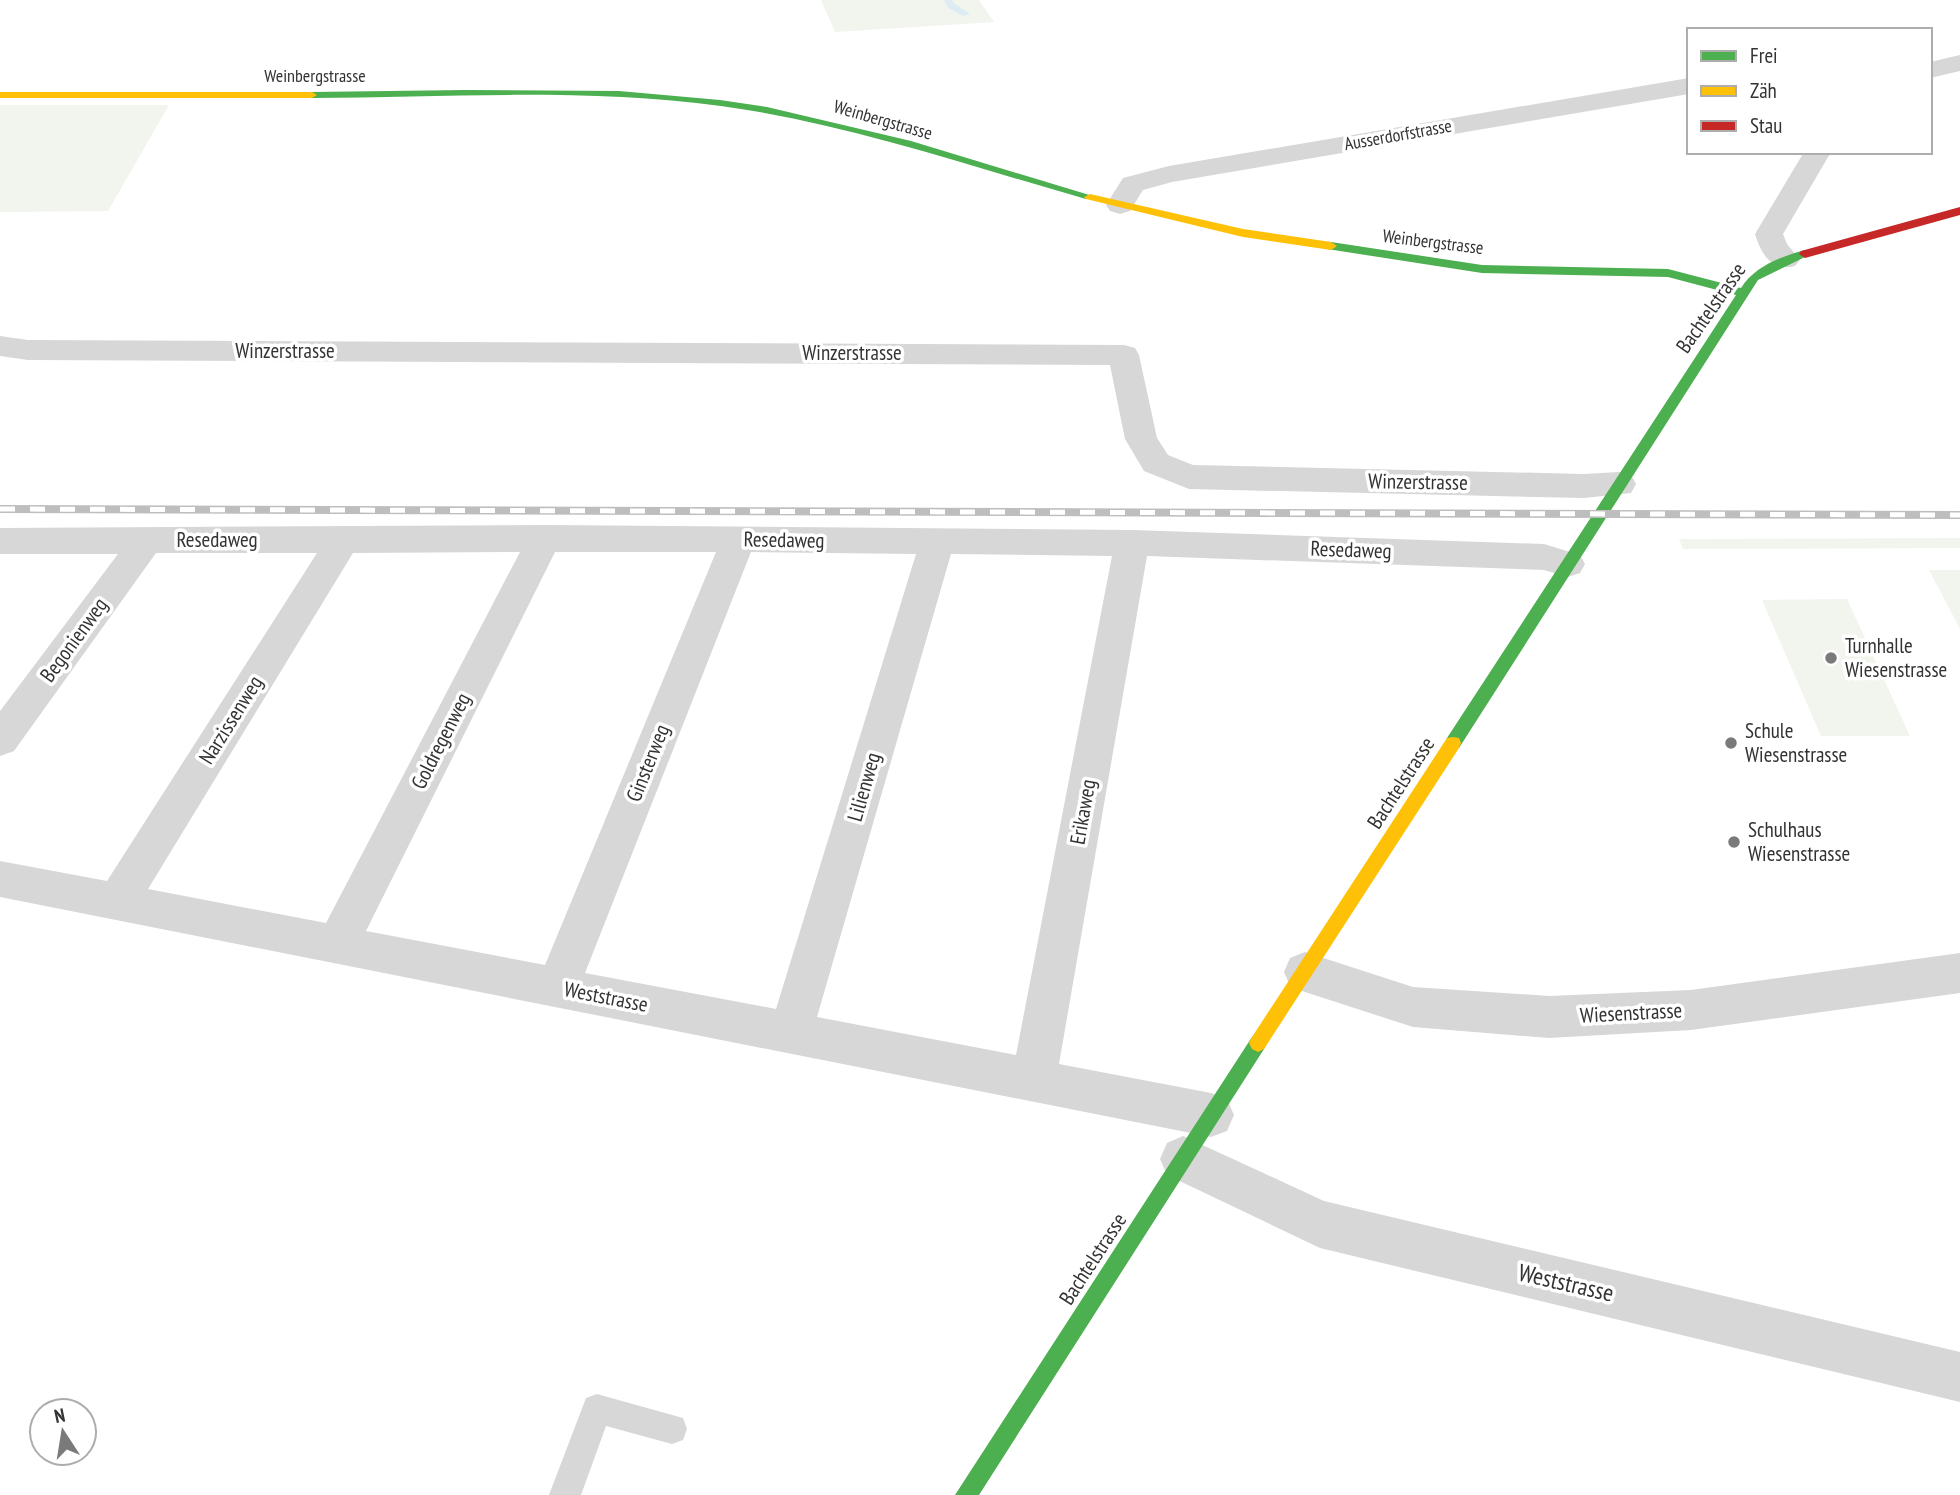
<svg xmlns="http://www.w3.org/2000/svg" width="1960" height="1495" font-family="'PT Sans Narrow',sans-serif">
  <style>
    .green { fill: #f1f5ed }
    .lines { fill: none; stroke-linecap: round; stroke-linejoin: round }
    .stream { fill: #ddebf3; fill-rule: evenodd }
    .lane { fill: #d7d7d7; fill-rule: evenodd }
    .street { fill: #d7d7d7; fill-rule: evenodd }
    .fast { fill: #4caf50; fill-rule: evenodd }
    .slow { fill: #ffc107; fill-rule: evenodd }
    .jam { fill: #c62828; fill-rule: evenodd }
    .rail-casing { stroke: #bebebe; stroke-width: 8 }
    .rail { stroke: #fff; stroke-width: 5; stroke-dasharray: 15; stroke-linecap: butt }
    .poi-dot { fill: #7a7a7a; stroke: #fff; stroke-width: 2.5 }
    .labels { text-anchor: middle; stroke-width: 7; stroke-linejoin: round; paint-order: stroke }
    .far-street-label { font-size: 18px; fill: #333; stroke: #fff }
    .street-label { font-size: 21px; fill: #333; stroke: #fff }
    .poi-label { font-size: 21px; fill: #333; stroke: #fff; text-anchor: start }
    .near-street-label { font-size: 24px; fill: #333; stroke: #fff }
  </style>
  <rect width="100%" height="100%" fill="#fff"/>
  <!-- green -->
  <path class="green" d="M821,0H979L994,22L835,32Z
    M0,105H169L108,211L0,212Z
    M1960,538V548L1683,549L1679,539Z
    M1929,570H1960V629Z
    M1847,599L1910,736H1821L1762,600Z"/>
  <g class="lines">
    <!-- stream -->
    <path class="stream" d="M944,0H952L955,4L970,14L963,16L948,8Z"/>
    <!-- lane -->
    <path class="lane" d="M597,1394L683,1418L687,1429L683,1440L672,1444L606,1426L581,1495H549L586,1398Z"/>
    <!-- street -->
    <path class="street" d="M1960,55V71L1930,78V62Z
      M1689,78V94L1172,182L1143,190L1130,211L1120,214L1110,211L1106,205L1123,178L1169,166Z
      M1804,152H1831L1783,234L1787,244L1800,260L1795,266C1772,272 1761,254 1755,234Z
      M0,336L28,340L1124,345L1135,348L1139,355L1157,438L1168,455L1193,465L1584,474L1619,472L1631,475L1636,484L1631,493L1584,498L1189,489L1144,471L1125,439L1110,365L28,360L0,356Z
      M545,525L1132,530L1544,544L1580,555L1585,564L1580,573L1568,577L1544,570L1147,556L1059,1064L1211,1093L1227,1099L1234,1115L1227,1131L1211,1137L0,897V861L107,881L317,553H156L14,751L0,756V711L118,554H0V528ZM520,552L326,923L148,889L353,553ZM555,552H716L545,965L366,931ZM751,552L916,554L776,1009L585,973ZM951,554L1112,556L1016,1055L817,1017Z
      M1305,952L1413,987L1549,996L1691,990L1960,953V993L1691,1030L1549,1038L1413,1027L1305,992L1290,986L1284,972L1290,958Z
      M1183,1136L1324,1201L1960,1352V1402L1320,1248L1167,1175L1160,1159L1167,1143Z"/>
    <!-- fast -->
    <path class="fast" d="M465,90L619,91L720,100L767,107L911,141L1096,197L1086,199C966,165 845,123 721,106C586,88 448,97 312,98L307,95L312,92Z
      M1331,242L1482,265L1668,269L1741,288C1755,266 1780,257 1805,250L1811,254L1758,280L1459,748H1447L1445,743L1447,738L1736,295L1668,277L1482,273L1327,249V243Z
      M1258,1034L1264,1037L1267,1043L1264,1049L979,1495H955L1252,1037Z"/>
    <!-- slow -->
    <path class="slow" d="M0,92H312L317,95L312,98H0Z
      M1090,194L1243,229L1331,242L1337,246L1331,250L1243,237L1086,199L1084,197Z
      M1453,737L1459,738L1461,743L1459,748L1264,1049L1258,1052L1252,1049L1249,1043L1252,1037L1447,738Z"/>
    <!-- jam -->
    <path class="jam" d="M1960,207V215L1805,258L1799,254L1801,251Z"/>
    <defs>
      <path id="rail" d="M0,509L1960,515"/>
    </defs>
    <!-- rail casing -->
    <use href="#rail" class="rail-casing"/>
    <!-- rail -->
    <use href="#rail" class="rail"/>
  </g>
  <!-- markers -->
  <g class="poi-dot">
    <circle cx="1831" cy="658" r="7"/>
    <circle cx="1731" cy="743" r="7"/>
    <circle cx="1734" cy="842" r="7"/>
  </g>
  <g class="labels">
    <!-- far-street labels -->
    <g class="far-street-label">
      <text x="315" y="82">Weinbergstrasse</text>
      <text transform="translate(883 120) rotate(16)" y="6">Weinbergstrasse</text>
      <text transform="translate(1398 135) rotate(-10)" y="6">Ausserdorfstrasse</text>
      <text transform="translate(1433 242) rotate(7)" y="6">Weinbergstrasse</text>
    </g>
    <!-- street labels -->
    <g class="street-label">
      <text transform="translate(1711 308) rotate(-55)" y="7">Bachtelstrasse</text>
      <text x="285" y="358">Winzerstrasse</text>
      <text x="852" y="360">Winzerstrasse</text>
      <text transform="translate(1418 482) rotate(1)" y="7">Winzerstrasse</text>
      <text x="217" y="547">Resedaweg</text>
      <text transform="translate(784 540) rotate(1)" y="7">Resedaweg</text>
      <text transform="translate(1351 550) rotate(2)" y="7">Resedaweg</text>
      <text transform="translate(74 640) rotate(-54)" y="7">Begonienweg</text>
      <text transform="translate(231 720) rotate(-58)" y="7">Narzissenweg</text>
      <text transform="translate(441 741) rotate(-63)" y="7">Goldregenweg</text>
      <text transform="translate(648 763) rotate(-68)" y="7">Ginsterweg</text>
      <text transform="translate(1401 783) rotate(-57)" y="7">Bachtelstrasse</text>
      <text transform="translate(864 787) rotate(-74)" y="7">Lilienweg</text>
      <text transform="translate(1083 812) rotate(-80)" y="7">Erikaweg</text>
      <text transform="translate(606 997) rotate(11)" y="7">Weststrasse</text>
      <text transform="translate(1631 1013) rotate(-3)" y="7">Wiesenstrasse</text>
      <text transform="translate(1093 1259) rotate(-57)" y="7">Bachtelstrasse</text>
    </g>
    <!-- poi labels -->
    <g class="poi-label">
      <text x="1845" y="653">Turnhalle<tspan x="1845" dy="24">Wiesenstrasse</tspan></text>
      <text x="1745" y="738">Schule<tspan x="1745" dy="24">Wiesenstrasse</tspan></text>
      <text x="1748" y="837">Schulhaus<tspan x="1748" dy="24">Wiesenstrasse</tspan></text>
    </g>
    <!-- near-street labels -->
    <g class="near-street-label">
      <text transform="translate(1566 1283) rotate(13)" y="8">Weststrasse</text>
    </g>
  </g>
  <!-- legend -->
  <rect x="1687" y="28" width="245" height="126" fill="#ffffff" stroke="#adadad" stroke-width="2"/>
  <rect x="1701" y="51" width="35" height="10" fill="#4caf50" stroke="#adadad" stroke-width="2"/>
  <text x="1750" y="63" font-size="21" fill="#333333">Frei</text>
  <rect x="1701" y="86" width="35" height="10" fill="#ffc107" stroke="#adadad" stroke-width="2"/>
  <text x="1750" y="98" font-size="21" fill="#333333">Zäh</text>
  <rect x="1701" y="121" width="35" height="10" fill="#c62828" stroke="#adadad" stroke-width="2"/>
  <text x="1750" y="133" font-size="21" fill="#333333">Stau</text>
  <!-- north arrow -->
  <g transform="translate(63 1432) rotate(348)"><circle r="33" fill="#ffffff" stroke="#adadad" stroke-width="2"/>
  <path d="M0-5L12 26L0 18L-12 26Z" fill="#7a7a7a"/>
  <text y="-10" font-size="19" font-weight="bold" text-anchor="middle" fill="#333333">N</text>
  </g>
</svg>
